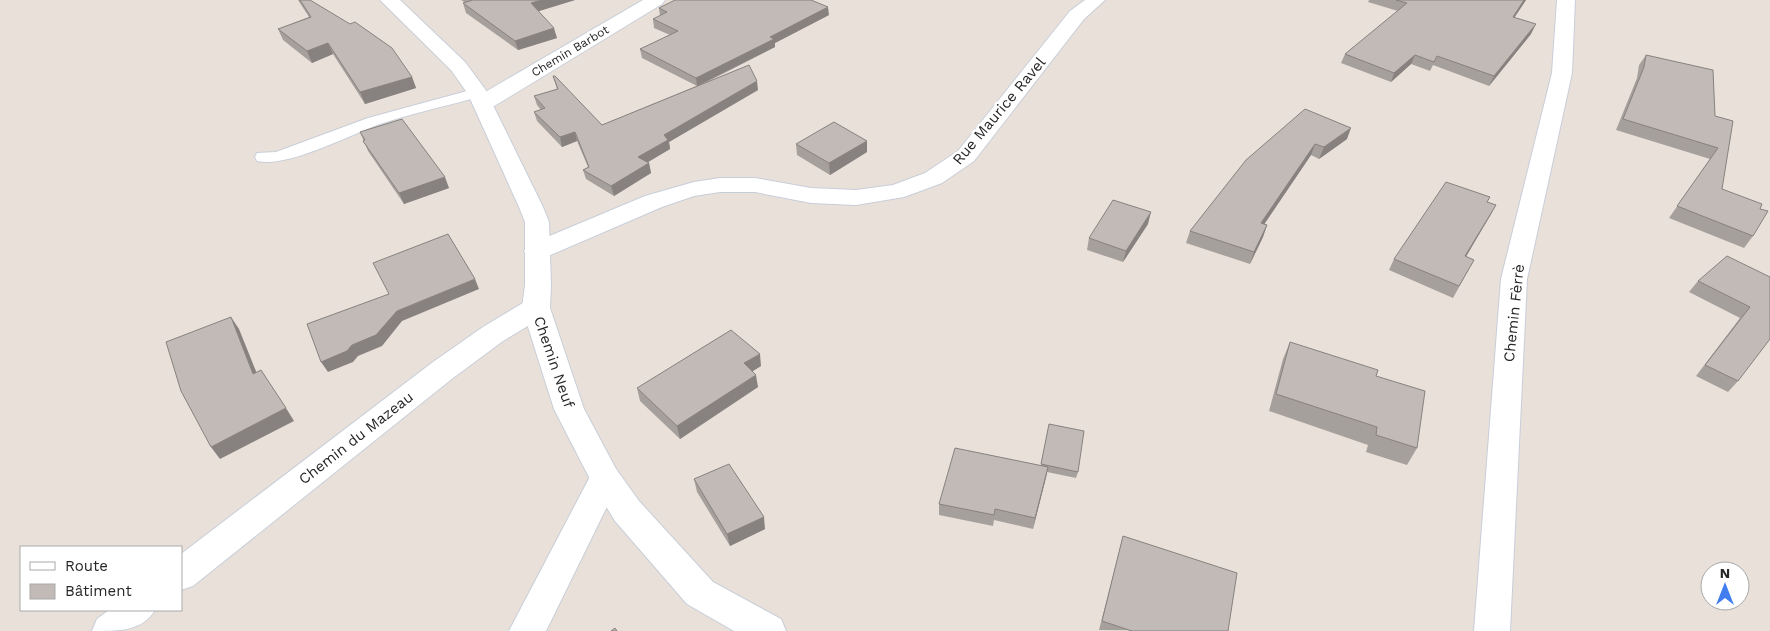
<svg xmlns="http://www.w3.org/2000/svg" width="1770" height="631" font-family="'Work Sans',sans-serif">
  <style>
    .lines { fill: none; stroke-linecap: round; stroke-linejoin: round }
    .lane-casing { stroke: #c8ced9; stroke-width: 2 }
    .street-casing { stroke: #c8ced9; stroke-width: 2 }
    .secondary-casing { stroke: #c8ced9; stroke-width: 2 }
    .lane { fill: #fff; fill-rule: evenodd }
    .street { fill: #fff; fill-rule: evenodd }
    .secondary { fill: #fff; fill-rule: evenodd }
    .wall { fill: #a6a09d }
    .shaded-wall { fill: #87827f }
    .building { fill: #c1bab6; stroke: #87827f }
    .labels { text-anchor: middle; stroke-width: 5; stroke-linejoin: round; paint-order: stroke }
    .far-street-label { font-size: 12px; fill: #272727; stroke: #fff }
    .street-label { font-size: 15px; fill: #272727; stroke: #fff }
  </style>
  <rect width="100%" height="100%" fill="#e9e0d9"/>
  <g class="lines">
    <defs>
      <path id="lane" d="M478,88L483,90L486,93L483,96C449,105 414,113 380,124C349,135 288,168 257,161L255,157L257,153L276,152L368,118Z"/>
      <path id="street" d="M643,0H665L662,4L491,108L483,109L475,108L472,103L475,98Z
        M1085,0H1105L1084,19L974,161L942,183L904,197L856,205L811,203L755,192H720L694,196L662,207L546,257L537,259L528,257L524,251L528,245L645,196L694,182L720,178H755L811,188L856,190L893,185L925,173L958,151L1070,11Z
        M1557,0H1575L1572,73L1527,279L1510,631H1474L1501,279L1552,73Z
        M536,299L546,301L550,308L546,315L503,341L453,378L193,586L181,590V554L433,362L483,327L526,301Z
        M605,465L616,469L621,478L546,631H509L594,469Z
        M109,610H155C142,631 120,631 92,631L97,619Z"/>
      <path id="secondary" d="M380,0H400L465,62L485,89L543,207L549,222L551,285L550,308L584,409L616,469L639,501L713,582L781,619L786,631H734L687,604L615,521L594,487L554,409L522,308L525,285V222L519,207L468,94L451,70Z"/>
    </defs>
    <!-- lane casing -->
    <use href="#lane" class="lane-casing"/>
    <!-- street casing -->
    <use href="#street" class="street-casing"/>
    <!-- secondary casing -->
    <use href="#secondary" class="secondary-casing"/>
    <!-- lane -->
    <use href="#lane" class="lane"/>
    <!-- street -->
    <use href="#street" class="street"/>
    <!-- secondary -->
    <use href="#secondary" class="secondary"/>
  </g>
  <!-- wall -->
  <path class="wall" d="M298,0H310L412,77L416,88L365,104L333,54L312,63L283,40L278,29L309,17Z
    M461,0H575L538,11L557,38L518,50L466,13L463,3H466Z
    M1369,0H1526L1514,18L1531,34L1489,86L1433,65L1430,71L1411,64L1391,82L1341,63L1345,54L1398,11L1368,2Z
    M659,8L829,15L775,43V47L701,85L758,90L669,142L670,149L647,162L649,163L651,173L614,196L586,179L583,170L588,167L577,141L562,147L537,121L534,112L541,110L537,105L534,96L557,89L553,76L602,125L697,86L642,58L640,49L670,35L654,28L653,19L660,16Z
    M1646,55L1715,116L1722,189L1760,209L1753,236L1744,248L1669,218L1710,159L1616,130L1637,78L1639,65Z
    M1305,109L1347,139L1319,159L1311,155L1264,224L1267,225L1263,237L1250,264L1186,243L1190,231Z
    M360,132L449,188L404,204L368,151Z
    M867,141V152L830,175L797,155L796,144Z
    M1487,202L1496,205L1466,257L1474,260L1453,298L1389,270L1394,259Z
    M1148,224L1123,262L1087,250L1089,238Z
    M1770,277L1738,381L1728,392L1696,376L1740,318L1689,292L1698,281Z
    M1290,342L1376,376L1417,448L1407,465L1366,452L1368,445L1269,411L1283,359Z
    M761,366L752,371L758,387L680,439L640,401L637,388Z
    M1049,424L1078,472L1076,478L1047,472L1033,529L994,520L993,526L939,515V504L1041,465Z
    M694,479L765,529L730,546L697,492Z
    M1123,536L1228,631L1099,630Z"/>
  <!-- shaded-wall -->
  <path class="shaded-wall" d="M542,0H575L533,13L531,3Z
    M1524,0H1526L1508,27L1513,17Z
    M828,7L829,15L775,43V47L697,86L696,78L770,37Z
    M1536,24L1531,34L1489,86L1494,76Z
    M554,28L557,38L518,50L515,41Z
    M328,43L333,54L312,63L307,51Z
    M1415,55L1411,64L1391,82L1394,73Z
    M412,77L416,88L365,104L360,92Z
    M757,81L758,90L669,142L670,149L640,167L638,157L664,135Z
    M1351,128L1347,139L1319,159L1324,147Z
    M575,132L577,141L562,147L560,137Z
    M867,141V152L830,175L829,163Z
    M1315,144L1311,155L1257,235L1261,223Z
    M649,163L651,173L614,196L611,186Z
    M445,177L449,188L404,204L399,193Z
    M1496,205L1490,216L1459,268L1465,256Z
    M1151,212L1148,224L1123,262L1126,251Z
    M1267,225L1263,237L1250,264L1254,252Z
    M475,279L479,289L402,321L382,346L358,356L353,362L328,372L321,362L352,345L397,311Z
    M231,317L239,329L262,386L253,374Z
    M760,354L761,366L745,376L744,363Z
    M756,375L758,387L680,439L677,426Z
    M286,408L294,421L220,459L211,447Z
    M1048,467L1046,478L1033,529L1035,518Z
    M764,517L765,529L730,546L727,534Z"/>
  <!-- building -->
  <path class="building" d="M300,0H310L350,24L355,22L392,48L412,77L360,92L328,43L307,51L278,29L311,17Z
    M473,0H542L531,3L554,28L515,41L463,3Z
    M675,0H811L828,7L770,37L774,39L696,78L640,49L678,31L653,19L667,12L659,8Z
    M1396,0H1524L1513,17L1536,24L1494,76L1437,56L1434,62L1415,55L1394,73L1345,54L1407,3Z
    M1646,55L1713,70L1715,116L1733,121L1722,189L1762,204L1760,209L1768,211L1753,236L1677,206L1718,148L1623,119L1644,67Z
    M749,65L757,81L664,135L668,140L638,157L649,163L611,186L583,170L589,167L575,132L560,137L534,112L545,108L534,96L558,89L553,76H555L602,125Z
    M1305,109L1351,128L1324,147L1315,144L1261,223L1267,225L1254,252L1190,231L1246,160Z
    M402,119L445,177L399,193L363,141L365,140L360,132Z
    M834,122L867,141L829,163L796,144Z
    M1446,182L1490,197L1487,202L1496,205L1465,256L1474,260L1459,286L1394,259Z
    M1113,200L1151,212L1126,251L1089,238Z
    M448,234L475,279L397,311L376,335L352,345L347,351L321,362L307,324L389,294L373,263Z
    M1727,256L1770,277V339L1738,381L1705,365L1750,307L1698,281Z
    M231,317L253,374L261,370L286,408L211,447L181,391L166,342Z
    M731,330L760,354L744,363L756,375L677,426L637,388Z
    M1290,342L1378,370L1376,376L1425,391L1417,448L1376,435L1377,427L1276,394Z
    M1049,424L1084,431L1078,472L1041,464Z
    M955,448L1048,467L1035,518L995,509L994,515L939,504Z
    M729,464L764,517L727,534L694,479Z
    M1123,536L1237,573L1228,631H1132L1102,621Z
    M615,628L617,631H611Z"/>
  <g class="labels">
    <!-- far-street labels -->
    <g class="far-street-label">
      <text transform="translate(570 51) rotate(-31)" y="4">Chemin Barbot</text>
    </g>
    <!-- street labels -->
    <g class="street-label">
      <text transform="translate(999 111) rotate(-50)" y="5">Rue Maurice Ravel</text>
      <text transform="translate(1514 313) rotate(-84)" y="5">Chemin Fèrrè</text>
      <text transform="translate(554 362) rotate(71)" y="5">Chemin Neuf</text>
      <text transform="translate(356 438) rotate(-38)" y="5">Chemin du Mazeau</text>
    </g>
  </g>
  <!-- legend -->
  <rect x="20" y="546" width="162" height="65" fill="#ffffff" stroke="#a9a9a9"/>
  <rect x="30" y="562" width="25" height="8" fill="#ffffff" stroke="#a9a9a9"/>
  <text x="65" y="571" font-size="15" fill="#272727">Route</text>
  <rect x="30" y="584" width="25" height="15" fill="#c1bab6" stroke="#a9a9a9"/>
  <text x="65" y="596" font-size="15" fill="#272727">Bâtiment</text>
  <!-- north arrow -->
  <g transform="translate(1725 586)"><circle r="24" fill="#ffffff" stroke="#a9a9a9"/>
  <path d="M0-4L9 19L0 12L-9 19Z" fill="#417def"/>
  <text y="-8" font-size="14" font-weight="bold" text-anchor="middle" fill="#272727">N</text>
  </g>
</svg>
